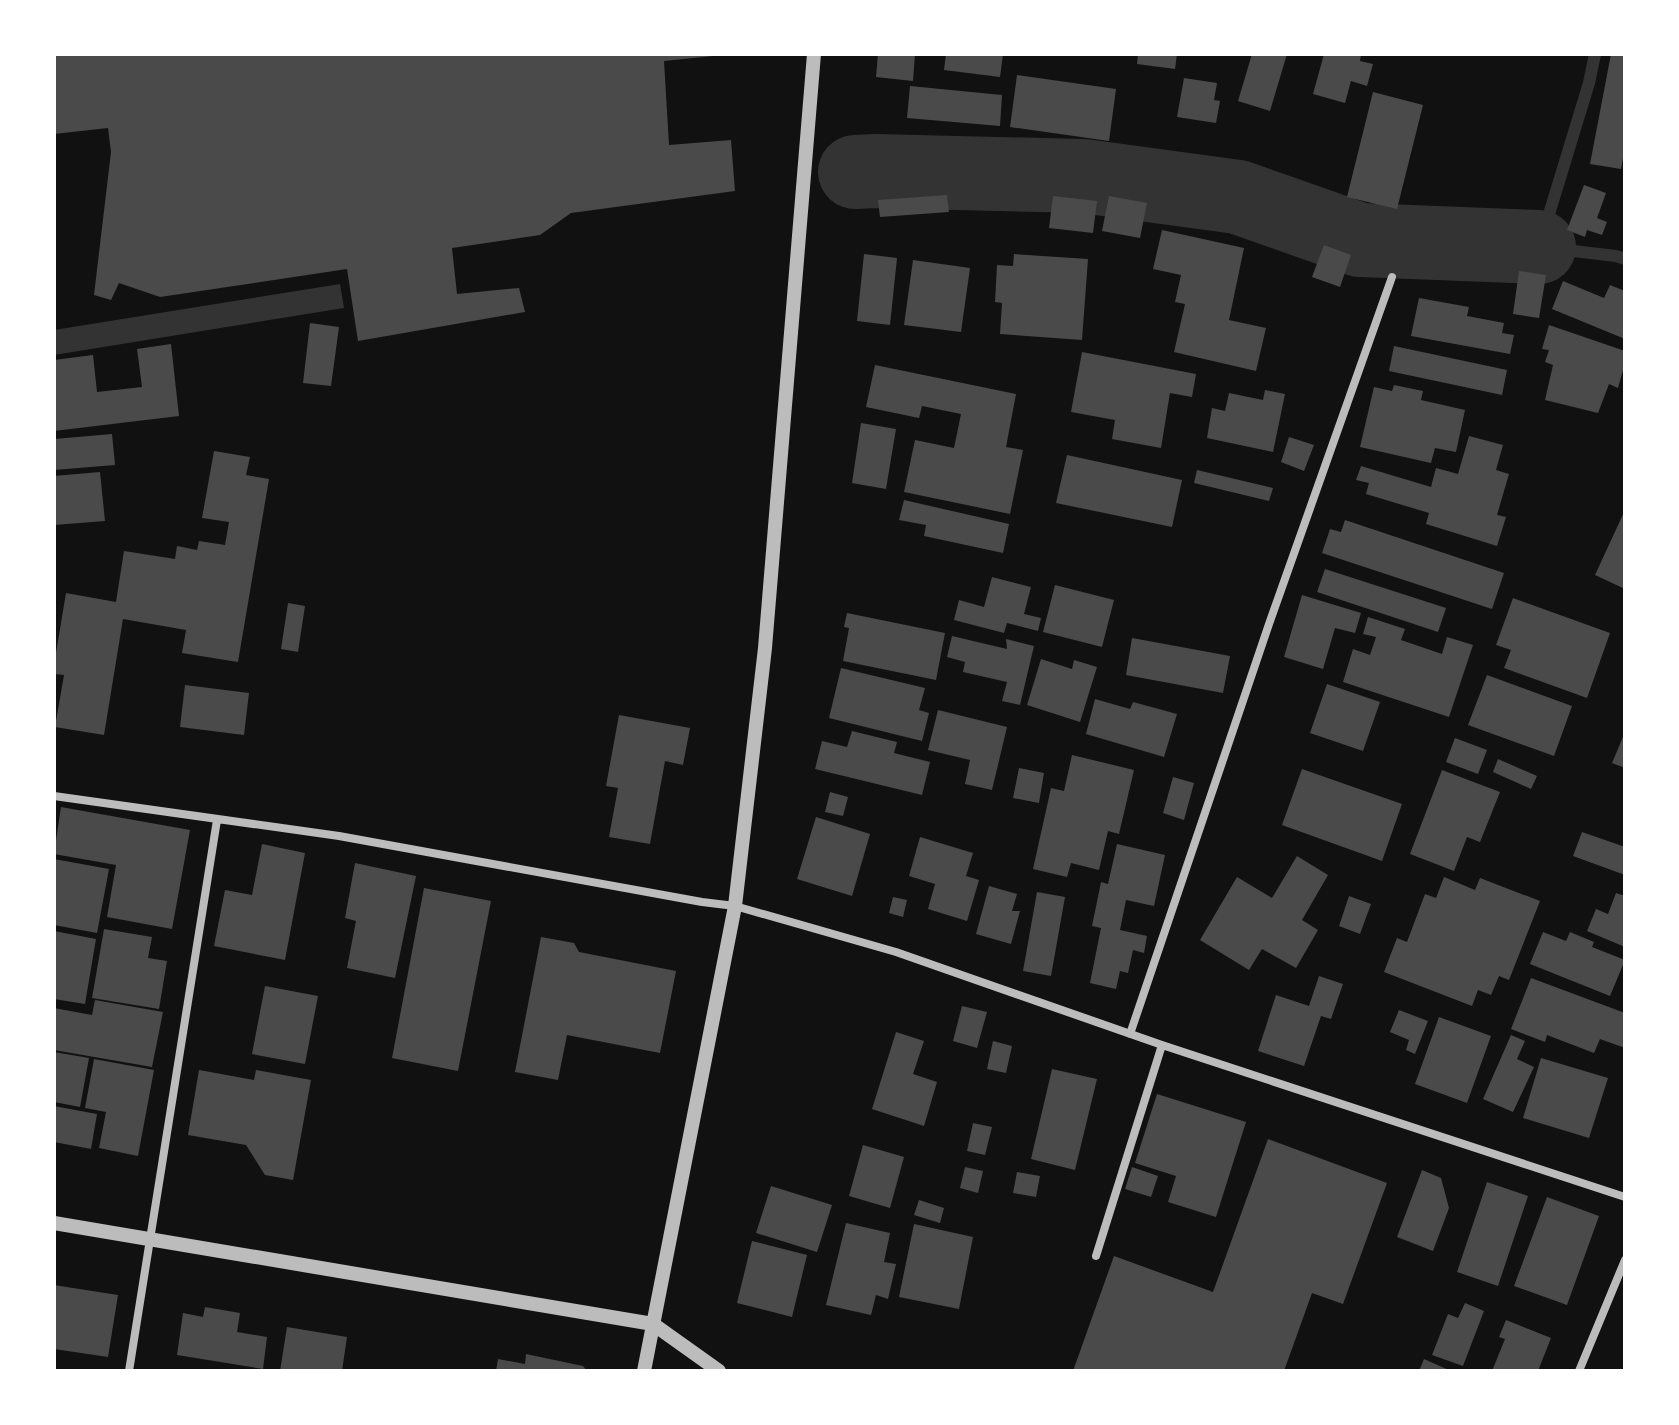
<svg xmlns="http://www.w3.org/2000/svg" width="1679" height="1425" font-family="Poppins,sans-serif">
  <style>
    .water { fill: #333 }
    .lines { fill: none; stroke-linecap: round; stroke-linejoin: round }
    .stream { stroke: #333; stroke-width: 12 }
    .river { stroke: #333; stroke-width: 74 }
    .building { fill: #4a4a4a }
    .minor { stroke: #bcbcbc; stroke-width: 8 }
    .tertiary { stroke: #bcbcbc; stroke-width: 14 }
  </style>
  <rect width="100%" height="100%" fill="#111"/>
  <!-- water -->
  <path class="water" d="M340,284L344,308L54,355V330Z"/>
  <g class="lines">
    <!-- stream -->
    <path class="stream" d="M1595,54L1589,83L1539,247L1616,256L1625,259"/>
    <!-- river -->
    <path class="river" d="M855,172L876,171L1083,176L1238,197L1360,240L1539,247"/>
  </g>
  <!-- building -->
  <path class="building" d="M54,54H713V56L664,61L669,145L731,140L735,191L571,213L540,235L452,248L457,294L519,288L525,312L358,341L347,269L160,297L119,283L111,300L94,295L111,152L108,128L54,134Z
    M878,54H915L913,81L876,77Z
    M946,54H1003L1000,77L944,70Z
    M1138,54H1177L1175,69L1137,64Z
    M1252,54H1287L1270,111L1238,101Z
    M1324,54H1356L1361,55L1360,61L1373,64L1367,86L1351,81L1345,103L1313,94Z
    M1611,54H1625V147L1621,169L1590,164Z
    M1017,75L1116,89L1109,141L1010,127Z
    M1184,78L1217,83L1214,100L1220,101L1216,123L1177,117Z
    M910,86L1002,95L1000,126L907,118Z
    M1373,92L1423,105L1397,209L1347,197Z
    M1584,185L1606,193L1597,218L1607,222L1602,235L1587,230L1585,237L1567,230Z
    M947,195L949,212L880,217L878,200Z
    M1053,196L1097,201L1093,233L1049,228Z
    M1109,196L1147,203L1140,238L1102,231Z
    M1162,230L1244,248L1229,320L1266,328L1256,371L1174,352L1185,304L1175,302L1181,275L1153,269Z
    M1324,245L1351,255L1340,287L1312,277Z
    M864,254L897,258L890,325L857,321Z
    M1014,254L1088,259L1082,340L1000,334L1002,303L995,302L997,265L1013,266Z
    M913,260L970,268L961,332L904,325Z
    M1519,271L1546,275L1539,318L1513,314Z
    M1563,281L1604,298L1610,285L1625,291V339L1552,309Z
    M1419,298L1469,307L1467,316L1504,323L1502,333L1514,335L1510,354L1411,336Z
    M310,323L339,327L331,386L303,383Z
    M1549,325L1625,351V363L1618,388L1609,384L1598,413L1545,400L1553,365L1545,362L1549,350L1542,349Z
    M171,344L179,416L54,431V360L93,355L97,392L142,387L137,349Z
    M1394,346L1507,370L1502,395L1389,371Z
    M1082,352L1196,374L1192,397L1170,393L1161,448L1112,439L1115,420L1071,412Z
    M875,365L1016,394L1006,447L1023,450L1010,514L904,492L915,440L954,448L961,414L922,406L919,418L866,407Z
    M1394,385L1423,391L1421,400L1465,410L1456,452L1435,448L1431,463L1360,447L1374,387L1392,391Z
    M1265,390L1285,394L1273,452L1207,438L1212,408L1225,411L1229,393L1263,400Z
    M861,423L896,429L886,489L852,483Z
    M112,434L115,465L54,470V439Z
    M1469,436L1503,445L1496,470L1509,474L1497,515L1506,517L1497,546L1426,524L1429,513L1366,494L1369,483L1356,480L1361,466L1431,487L1436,468L1458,474Z
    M1289,437L1314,445L1304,471L1281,462Z
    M214,451L250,457L246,475L269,479L238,662L182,653L186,630L123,619L104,735L55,727L64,675L54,674V665L66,593L116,602L124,551L175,559L177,546L197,550L199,541L225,545L229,522L202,518Z
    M1067,455L1182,480L1172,527L1056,503Z
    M1197,470L1273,488L1269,501L1194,483Z
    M100,472L105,521L54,525V476Z
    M904,500L1009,524L1003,553L924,536L926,525L899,520Z
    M1625,510V589L1595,575Z
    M1345,520L1504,573L1492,609L1322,553L1330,529L1341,532Z
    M1325,569L1446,608L1438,632L1317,592Z
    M992,577L1031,587L1024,614L1041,618L1038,631L1007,623L1004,633L954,620L959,600L984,607Z
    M1055,585L1114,600L1102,647L1043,632Z
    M1302,595L1361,613L1355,633L1335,628L1323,669L1284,657Z
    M1513,598L1610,633L1587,698L1504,668L1511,650L1496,645Z
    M288,603L305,606L298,652L281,649Z
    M847,613L945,633L936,680L843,661L849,628L844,627Z
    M1368,617L1405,629L1401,640L1442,654L1447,637L1473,645L1449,717L1343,682L1353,649L1370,655L1376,637L1363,634Z
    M952,636L1007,649L1006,639L1034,646L1020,705L1002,701L1007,682L963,672L965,662L947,657Z
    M1132,638L1230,656L1223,693L1126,675Z
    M1041,659L1072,669L1074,660L1097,667L1080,722L1027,705Z
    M841,668L925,688L919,710L929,713L922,741L829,718Z
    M1487,675L1572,706L1554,756L1468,725Z
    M1327,684L1380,702L1363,751L1310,733Z
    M185,685L249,693L244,735L180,727Z
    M1095,699L1130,709L1133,702L1177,714L1164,757L1086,734Z
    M938,710L1007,727L992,790L965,784L970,760L928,750Z
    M619,715L690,728L683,765L665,761L650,844L609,837L618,788L606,786Z
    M852,731L897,742L894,753L930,762L922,795L815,769L822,741L847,747Z
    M1625,732V768L1612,763Z
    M1455,738L1487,750L1478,774L1446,762Z
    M1072,755L1134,770L1119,834L1108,831L1099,870L1071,863L1067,877L1033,869L1051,788L1064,791Z
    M1498,759L1537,776L1531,789L1493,772Z
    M1019,768L1044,773L1039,803L1013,798Z
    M1302,769L1402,804L1382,861L1282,825Z
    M1442,770L1500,792L1480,842L1467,837L1454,871L1410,854Z
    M1173,777L1194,783L1184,820L1163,813Z
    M830,792L848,797L843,816L825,812Z
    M61,807L190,830L172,929L107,917L116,865L54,854Z
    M816,817L870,834L852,896L797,879Z
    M1582,832L1625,847V875L1573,856Z
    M920,837L973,853L966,876L979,880L967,921L928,909L935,884L909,876Z
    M262,844L305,853L285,960L214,946L225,890L252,895Z
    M1117,844L1165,855L1154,906L1126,900L1120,930L1147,936L1144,953L1133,950L1128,973L1120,971L1116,989L1090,983L1101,928L1092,926L1101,882L1108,884Z
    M1297,856L1328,875L1302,920L1318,930L1296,968L1262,949L1249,970L1200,940L1237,877L1272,898Z
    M54,859L109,869L97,933L54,925Z
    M355,863L416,876L395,978L347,968L356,921L345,918Z
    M1444,877L1475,890L1480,878L1540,901L1509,980L1499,976L1491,995L1478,990L1472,1006L1384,972L1397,938L1407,942L1425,894L1436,898Z
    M989,886L1017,894L1012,911H1020L1011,944L976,934Z
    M424,888L491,901L458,1071L392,1058Z
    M1037,892L1065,897L1051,976L1023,971Z
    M1616,893L1625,896V947L1587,931L1596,909L1608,914Z
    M1349,896L1371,904L1360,934L1339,926Z
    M893,897L907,900L903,917L889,913Z
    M104,929L152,937L148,958L167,961L159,1009L92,998Z
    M54,931L96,939L85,1004L54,999Z
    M1543,932L1566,941L1570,932L1594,942L1592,947L1625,960L1610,996L1530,964Z
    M541,937L574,943L579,952L676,971L660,1053L567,1035L558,1080L515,1072Z
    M1319,976L1343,984L1331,1019L1321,1016L1304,1066L1258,1051L1276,995L1309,1006Z
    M1531,978L1625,1013V1048L1600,1039L1594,1053L1547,1035L1545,1042L1511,1029Z
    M265,986L318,996L305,1064L252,1054Z
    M95,1000L163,1012L152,1067L54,1050V1008L92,1015Z
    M962,1006L987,1012L977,1048L953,1041Z
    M1399,1010L1428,1021L1415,1054L1406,1050L1409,1040L1390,1032Z
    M1439,1017L1491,1036L1467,1103L1415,1084Z
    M896,1032L924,1041L913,1074L937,1082L924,1126L872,1109Z
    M1511,1035L1525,1041L1517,1059L1534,1067L1513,1112L1483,1099Z
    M993,1041L1012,1046L1006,1073L987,1069Z
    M54,1052L89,1058L80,1107L54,1102Z
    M1541,1058L1608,1078L1589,1138L1523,1118Z
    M94,1059L154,1070L138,1156L99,1148L106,1112L85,1108Z
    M1052,1069L1097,1079L1075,1170L1031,1159Z
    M199,1070L254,1080L256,1070L311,1080L293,1180L265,1175L246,1145L188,1135Z
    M1157,1094L1246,1122L1216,1217L1168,1202L1176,1176L1135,1163Z
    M54,1106L97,1114L91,1149L54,1142Z
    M973,1123L992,1127L985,1155L967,1151Z
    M1268,1139L1387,1183L1343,1304L1312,1293L1284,1371H1073L1114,1256L1213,1292Z
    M863,1145L904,1157L890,1208L849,1196Z
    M965,1167L983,1171L978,1193L960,1188Z
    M1132,1167L1158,1176L1151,1197L1125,1189Z
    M1422,1170L1441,1178L1449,1208L1433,1251L1397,1237Z
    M1017,1172L1040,1176L1036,1197L1013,1193Z
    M1487,1182L1528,1196L1498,1286L1457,1272Z
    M771,1186L832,1205L817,1252L756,1233Z
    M1547,1197L1599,1216L1567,1305L1514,1286Z
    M919,1200L944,1208L940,1223L914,1215Z
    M846,1223L890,1233L884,1262L896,1264L888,1299L876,1295L871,1315L826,1305Z
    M914,1224L973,1237L959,1309L899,1297Z
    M752,1241L807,1255L792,1317L737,1303Z
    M54,1285L118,1295L108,1357L54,1349Z
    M1465,1303L1484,1311L1463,1366L1432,1355L1448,1314L1458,1318Z
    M205,1307L240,1313L237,1332L267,1337L263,1369L177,1355L183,1313L203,1317Z
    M1506,1320L1551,1338L1538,1371H1492L1505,1339L1499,1337Z
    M287,1327L347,1337L342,1371H280Z
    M526,1354L583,1366L587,1371H496L498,1359L525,1364Z
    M1424,1359L1451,1371H1419Z"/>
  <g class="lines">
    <!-- minor -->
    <path class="minor" d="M54,796L339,836L702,902L735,906L896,952L1162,1045L1625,1197
      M1130,1034L1269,624L1392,277
      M1096,1256L1162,1045
      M129,1371L217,820
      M1579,1371L1625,1260"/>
    <!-- tertiary -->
    <path class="tertiary" d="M54,1223L653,1324L719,1371
      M644,1371L735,906L765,648L814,54"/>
  </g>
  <!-- border -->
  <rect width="1679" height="1425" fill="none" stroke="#ffffff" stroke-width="112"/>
</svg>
